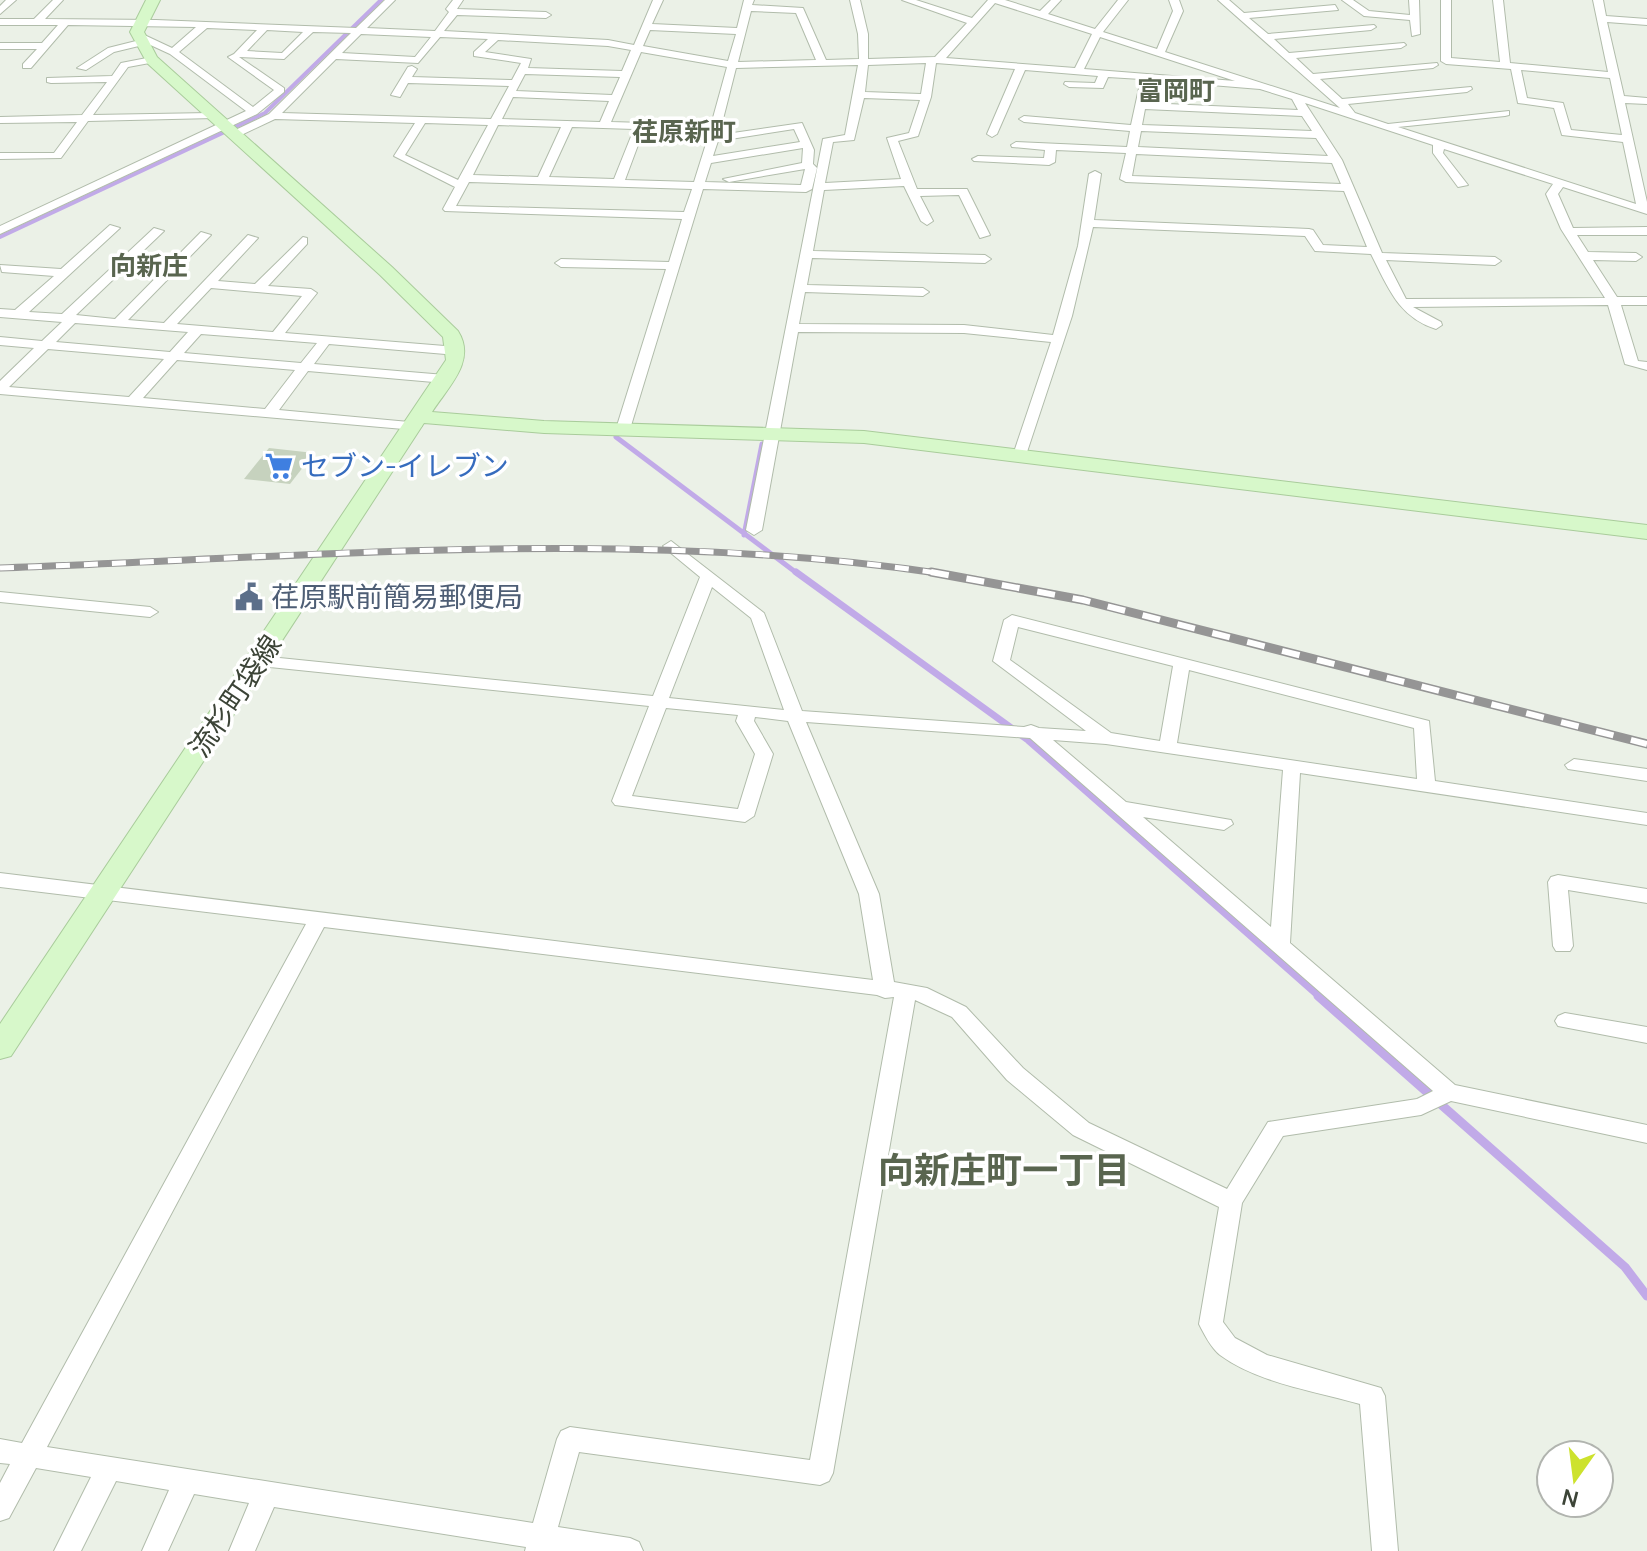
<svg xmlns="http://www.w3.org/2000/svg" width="1647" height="1551" font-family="Manrope,'Noto Sans JP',sans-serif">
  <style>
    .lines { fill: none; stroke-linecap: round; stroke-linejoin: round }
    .stream-far3 { stroke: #c1aae8; stroke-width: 4 }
    .stream-far2 { stroke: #c1aae8; stroke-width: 5 }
    .stream-far1 { stroke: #c1aae8; stroke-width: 7 }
    .stream { stroke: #c1aae8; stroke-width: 9 }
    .building { fill: #c6d2be }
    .street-casing { stroke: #b1bcab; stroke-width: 2 }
    .secondary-casing { stroke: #a9cc9b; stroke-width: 2 }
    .street { fill: #fff; fill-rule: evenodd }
    .secondary { fill: #d7f8ca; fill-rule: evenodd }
    .rail-far1-casing { stroke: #959595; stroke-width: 7 }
    .rail-casing { stroke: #959595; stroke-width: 9 }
    .rail-far1 { stroke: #fff; stroke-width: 5; stroke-dasharray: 14; stroke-linecap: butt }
    .rail { stroke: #fff; stroke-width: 6; stroke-dasharray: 18; stroke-linecap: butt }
    .labels { text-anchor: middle; stroke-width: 7; stroke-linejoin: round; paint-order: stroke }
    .far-neighbourhood-label { font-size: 26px; font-weight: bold; fill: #59654f; stroke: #fff }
    .shop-label { font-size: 28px; fill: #366cbe; stroke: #fff; text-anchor: start }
    .service-label { font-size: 28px; fill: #4e5e75; stroke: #fff; text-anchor: start }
    .street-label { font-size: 28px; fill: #3c4437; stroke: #fff }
    .near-neighbourhood-label { font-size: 36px; font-weight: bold; fill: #59654f; stroke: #fff }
  </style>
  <rect width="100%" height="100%" fill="#ebf1e7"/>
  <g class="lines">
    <!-- stream-far3 -->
    <path class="stream-far3" d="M0,237L265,113L381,0"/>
    <!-- stream-far2 -->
    <path class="stream-far2" d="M616,437L798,574
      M744,535L762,444"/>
    <!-- stream-far1 -->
    <path class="stream-far1" d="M796,572L1028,740L1321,998"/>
    <!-- stream -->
    <path class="stream" d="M1318,996L1625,1267L1647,1296"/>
  </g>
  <!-- building -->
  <path class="building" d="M269,448L314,453L290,484L244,479Z"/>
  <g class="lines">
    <defs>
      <path id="street" d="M6,0H16L0,14V6Z
        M53,0H63L45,19L156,20L356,28L385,0H395L367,28L435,31L449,12L446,9L453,0H463L457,9L546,12L551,15L546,18L457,15L444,31L608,40L634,45L653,0H663L652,24L737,28L744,0H754L752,5L803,8L826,60L859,59L858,34L850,0H860L868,34V59L935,57L967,23L902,0H916L972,18L988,0H1005L1040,11L1051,0H1061L1048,14L1095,29L1118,0H1128L1103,32L1157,49L1173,11L1169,0H1179L1183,11L1165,52L1340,108L1218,0H1229L1244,13L1335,5L1338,10L1249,18L1268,34L1374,25L1376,27L1371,30L1274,39L1289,53L1404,43L1406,45L1401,48L1296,58L1313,74L1437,63L1438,65L1433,68L1320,79L1342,99L1471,87L1472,89L1467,92L1348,104L1355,113L1388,124L1509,111V115L1505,116L1398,127L1636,204L1623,142L1562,135L1554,108L1518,103L1511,69L1446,64L1441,61V0H1451V58L1500,62L1493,0H1503L1510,63L1608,72L1593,0H1603L1606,16L1647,19V25L1607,22L1624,96L1647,98V104L1625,103L1647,202V214L1563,187L1558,194L1573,228L1647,227V235H1577L1588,252L1636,253L1642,257L1636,261L1593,260L1617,297H1647V305H1621L1638,361L1647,362V370L1625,364L1608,305L1413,307L1441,322L1442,325L1436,329C1398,317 1388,287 1371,254L1315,251L1305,236L1093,227L1072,316L1025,458H1015L1013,455L1051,342L964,333L798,332L762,530L754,535L746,530L823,139L845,135L858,65L736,68L719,135L802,123L814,150L813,164L817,168L812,189L806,192L703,189L630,429L623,433L616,429L666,269L561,267L555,263L561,259L669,262L682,219L445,211L443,209L455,187L394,156L415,123L275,119L237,137H229V133L269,114L351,33L313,32L284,59L239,57L284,88V92L257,114L0,234V226L246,111L170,54L144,42L143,45L114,52L86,70L77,68L108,48L140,40L134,37V33H140L172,48L196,27L68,25L31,68H23V64L37,49H0V43H42L58,25H0V19H34ZM995,3L1092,34L1075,68L946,58ZM751,11L796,13L816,60L738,62ZM207,28L257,30L234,54L228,57L274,90L253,107L179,52ZM267,30L303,32L282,53L247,51ZM650,30L736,34L728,61L643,46ZM361,34L431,37L415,57L342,53ZM440,37L488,39L474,52V56L521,63L512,80L412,77L417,69L412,66L408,67L391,95L400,97L408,83L509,86L491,119L282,113L336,59L418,63ZM1100,37L1235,81L1084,69ZM498,40L608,46L631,50L622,71L528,68L531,59L485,52ZM641,52L727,67L711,125L611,122ZM926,63L921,94L865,92L868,65ZM936,63L1015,69L987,134L992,137L997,134L1025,70L1098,76L1095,83L1065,82L1064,84L1069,87L1103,88L1108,77L1141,79L1131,125L1024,116L1019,119L1024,122L1130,131L1127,147L1016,142L1011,145L1012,147L1045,150L1044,158L978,156L972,159L974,161L1049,165L1055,162L1056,150L1126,153L1120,179L1126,182L1344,191L1367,247L1323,245L1313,230L1309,229L1094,220L1101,174L1095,171L1089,174L1078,246L1053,335L964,325L799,324L805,292L923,296L929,292L923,288L807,285L812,258L985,263L991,259L985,255L813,251L824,190L904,186L921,221L927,225L933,221L920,196L959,195L980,238L990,235L967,189H917L898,141L918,136L931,97ZM1521,70L1610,78L1622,135L1571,130L1563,103L1527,98ZM525,74L620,77L612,95L516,91ZM1150,80L1260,89L1292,99L1298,110L1146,103ZM513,97L609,101L600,122L502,119ZM864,98L920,100L909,133L887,138L901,179L825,183L833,142L854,140ZM1305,103L1433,145V153L1458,187L1468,185L1443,153L1444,149L1553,184L1546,194L1561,229L1605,298L1406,299L1386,260L1495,265L1501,261L1495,257L1382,253L1342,160ZM1145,109L1302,116L1312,131L1142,125ZM425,123L488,125L458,180L405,155ZM498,125L561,127L538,177L473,175ZM572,127L634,129L614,179L549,177ZM644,129L710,131L694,182L625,180ZM794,129L800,142L713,156L718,141ZM1141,131L1316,138L1328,156L1138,147ZM803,148L802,163L723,179L729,182L805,169L801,185L705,182L711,163ZM1136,154L1332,163L1341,184L1132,176ZM469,182L692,189L684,212L456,206Z
        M1342,0H1353L1369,11L1410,15L1409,0H1419L1420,34L1412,36L1410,20L1364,16Z
        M152,57L157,60L155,62L128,67L93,115L210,113L214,114V118L88,121L61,158L0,159V153H54L77,122L0,123V117L82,115L107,82L51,83L47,82V78L112,76L121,63Z
        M110,225L120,228L29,312L62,314L154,228L164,231L76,315L115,319L201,232L211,235L128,320L164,323L248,235L258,238L218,281L255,284L303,237L307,238V244L268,286L311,289L317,293L285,333L457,347L464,351L457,355L329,344L314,364L445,375L452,379L445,383L308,371L279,410L420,423L422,426L415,430L0,394V381L34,348L0,345V337L42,341L62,322L0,317V309L15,310L54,276L2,272L0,265L61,269ZM211,288L302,296L273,332L177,324ZM75,323L188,332L170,352L56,342ZM201,334L317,343L301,363L184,353ZM48,349L164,359L129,397L9,387ZM177,360L295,370L265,409L143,398Z
        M671,541L764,613L802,711L1024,727L1031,725L1039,728L1086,731L993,661L1004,620L1012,615L1429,721L1435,781L1647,813V825L1300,773L1290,943L1455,1085L1647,1125V1143L1451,1101L1421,1115L1283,1136L1242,1203L1223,1322L1235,1338L1267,1355L1381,1388L1385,1396L1398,1551H1372L1360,1404C1315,1391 1258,1383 1220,1355C1211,1348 1204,1334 1199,1324L1219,1207L1073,1135L1007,1080L952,1017L915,1000L833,1473L829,1481L820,1485L579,1452L558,1527L630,1538L639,1542L643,1551H525L526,1547L274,1507L255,1551H229L249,1503L194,1494L168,1551H142L169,1490L116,1481L81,1551H54L91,1477L36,1468L9,1518L0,1521V1483L10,1464L0,1463V1439L22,1443L306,924L0,887V873L873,980L859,894L788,721L755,717L754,721L773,754L754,816L745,822L615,805L612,801L649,706L260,666L252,661L260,656L653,696L700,577L666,549L663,546ZM712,587L751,618L784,710L669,698ZM1018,627L1173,666L1160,741L1111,733L1010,660ZM1189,670L1414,728L1417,779L1177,743ZM666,708L738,715L736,721L755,754L738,809L632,796ZM806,722L1030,738L1433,1091L1417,1099L1268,1122L1227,1189L1089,1123L1023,1068L966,1007L927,988L894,982L879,894ZM1053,740L1106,744L1283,770L1271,927L1143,817L1224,830L1233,824L1231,820L1126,802ZM324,927L877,995L885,998L894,997L810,1460L570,1427L561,1431L557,1439L533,1523L47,1447Z
        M0,592L150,607L158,612L150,617L0,602Z
        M1574,759L1647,769V781L1568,769L1565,765Z
        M1558,875L1647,889V903L1568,890L1573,946L1570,951H1556L1553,946L1548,882L1551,877Z
        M1565,1013L1647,1027V1043L1558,1026L1555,1021L1558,1016Z"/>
      <path id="secondary" d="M146,0H160L144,32L157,57L392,267L458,331C477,361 448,387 432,412L544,421L864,431L1647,525V539L864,443L544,433L424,423L11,1056L0,1059V1024L446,360L443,337L380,275L147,63L130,32Z"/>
    </defs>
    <!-- street casing -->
    <use href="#street" class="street-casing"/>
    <!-- secondary casing -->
    <use href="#secondary" class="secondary-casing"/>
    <!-- street -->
    <use href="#street" class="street"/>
    <!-- secondary -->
    <use href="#secondary" class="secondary"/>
    <defs>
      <path id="rail-far1" d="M0,568C314,557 632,527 944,574"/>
      <path id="rail" d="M931,572L1083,600L1647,744"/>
    </defs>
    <!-- rail-far1 casing -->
    <use href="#rail-far1" class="rail-far1-casing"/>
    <!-- rail casing -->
    <use href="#rail" class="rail-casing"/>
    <!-- rail-far1 -->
    <use href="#rail-far1" class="rail-far1"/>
    <!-- rail -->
    <use href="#rail" class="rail"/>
  </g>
  <!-- icons -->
  <defs>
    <symbol id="supermarket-bare" viewBox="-9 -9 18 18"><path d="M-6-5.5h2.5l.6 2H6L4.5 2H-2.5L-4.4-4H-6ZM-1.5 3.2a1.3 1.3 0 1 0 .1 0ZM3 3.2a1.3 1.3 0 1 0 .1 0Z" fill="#3f7fe0" stroke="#fff" stroke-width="2.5" paint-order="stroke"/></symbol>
    <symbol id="civic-bare" viewBox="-9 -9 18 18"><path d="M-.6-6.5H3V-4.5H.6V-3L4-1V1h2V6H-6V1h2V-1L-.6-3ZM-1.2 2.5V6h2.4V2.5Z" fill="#5c6f8a" stroke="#fff" stroke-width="2.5" paint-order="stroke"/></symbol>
  </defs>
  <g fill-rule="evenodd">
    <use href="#supermarket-bare" x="259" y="446" width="40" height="40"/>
    <use href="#civic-bare" x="229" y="577" width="40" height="40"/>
  </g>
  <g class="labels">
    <!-- far-neighbourhood labels -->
    <g class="far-neighbourhood-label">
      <text x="1176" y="100">富岡町</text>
      <text x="684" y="141">荏原新町</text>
      <text x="149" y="275">向新庄</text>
    </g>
    <!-- shop labels -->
    <g class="shop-label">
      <text x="301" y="476">セブン-イレブン</text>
    </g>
    <!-- service labels -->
    <g class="service-label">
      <text x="271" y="607">荏原駅前簡易郵便局</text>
    </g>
    <!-- street labels -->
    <g class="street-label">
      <text transform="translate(235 696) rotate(-56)" y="10">流杉町袋線</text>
    </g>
    <!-- near-neighbourhood labels -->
    <g class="near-neighbourhood-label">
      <text x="1004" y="1183">向新庄町一丁目</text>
    </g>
  </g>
  <!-- north arrow -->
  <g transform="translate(1575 1479) rotate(194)"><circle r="38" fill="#ffffff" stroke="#b1b4af" stroke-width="2"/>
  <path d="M0-6L14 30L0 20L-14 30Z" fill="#cde22d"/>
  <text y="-12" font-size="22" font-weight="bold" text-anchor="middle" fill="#3c4437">N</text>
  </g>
</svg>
